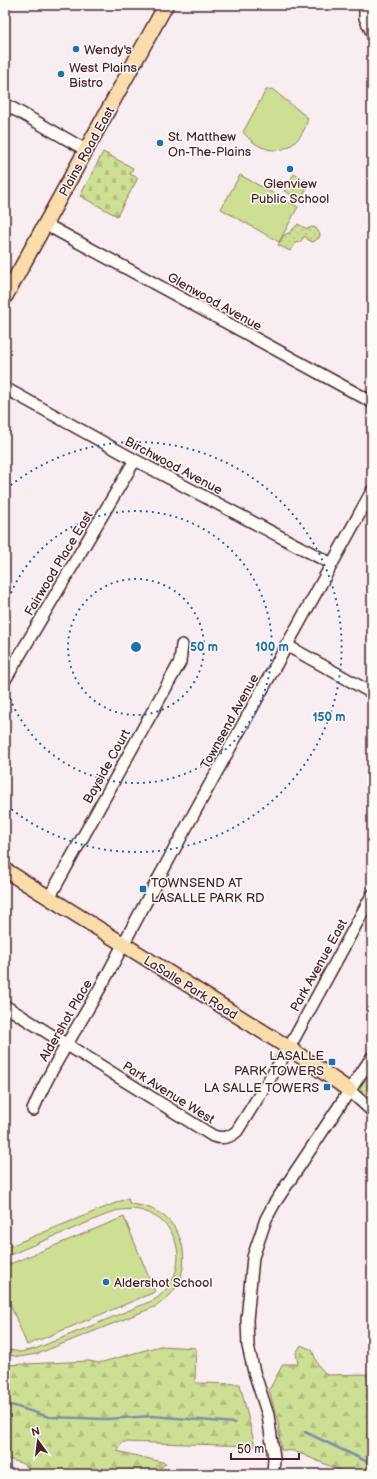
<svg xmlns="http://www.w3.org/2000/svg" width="377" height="1479" font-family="'Balsamiq Sans',sans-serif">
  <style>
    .forest { fill: url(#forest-firs); stroke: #8c7f5f }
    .cemetery { fill: url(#cemetery-stones); stroke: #8c7f5f }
    .park { fill: url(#park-dots); stroke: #8c7f5f }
    .pitch { fill: #cddf93; stroke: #8c7f5f }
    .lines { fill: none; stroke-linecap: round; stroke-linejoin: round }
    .stream { stroke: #7c8faa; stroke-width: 2.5 }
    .minor-casing { stroke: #4a1f2b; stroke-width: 14 }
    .major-casing { stroke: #4a1f2b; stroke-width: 17 }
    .minor { stroke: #fdfcf7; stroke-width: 11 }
    .major { stroke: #faddab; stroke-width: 14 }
    .ring { fill: none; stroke: #1f6fb2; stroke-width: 2; stroke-dasharray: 2 4 }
    .poi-dot { fill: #1f6fb2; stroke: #fdfcf7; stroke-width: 1.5 }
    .labels { text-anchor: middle; stroke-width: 3; stroke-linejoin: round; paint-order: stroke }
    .poi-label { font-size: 13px; fill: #4a1f2b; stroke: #fdfcf7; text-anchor: start }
    .street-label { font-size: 13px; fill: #4a1f2b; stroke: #fdfcf7 }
    .centre { fill: #1f6fb2; stroke: #fdfcf7; stroke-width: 2 }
    .ring-label { font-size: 12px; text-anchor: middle; font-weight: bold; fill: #1f6fb2; stroke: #fdfcf7; stroke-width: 3; stroke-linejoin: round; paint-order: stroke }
  </style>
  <defs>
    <pattern id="forest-firs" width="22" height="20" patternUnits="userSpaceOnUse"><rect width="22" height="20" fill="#cddf93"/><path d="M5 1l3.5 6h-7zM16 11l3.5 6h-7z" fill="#b2bf7f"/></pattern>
    <pattern id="cemetery-stones" width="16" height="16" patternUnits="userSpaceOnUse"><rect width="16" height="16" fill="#cddf93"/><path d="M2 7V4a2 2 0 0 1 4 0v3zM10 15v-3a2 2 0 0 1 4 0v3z" fill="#b2bf7f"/></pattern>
    <pattern id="park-dots" width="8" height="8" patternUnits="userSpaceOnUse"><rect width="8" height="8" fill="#cddf93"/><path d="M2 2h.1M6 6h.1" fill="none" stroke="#b2bf7f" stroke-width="1.8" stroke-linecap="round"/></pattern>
  </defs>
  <rect width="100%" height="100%" fill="#f8eef2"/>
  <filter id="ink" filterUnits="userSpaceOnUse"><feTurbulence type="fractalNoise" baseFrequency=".025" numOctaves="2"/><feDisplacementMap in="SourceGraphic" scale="8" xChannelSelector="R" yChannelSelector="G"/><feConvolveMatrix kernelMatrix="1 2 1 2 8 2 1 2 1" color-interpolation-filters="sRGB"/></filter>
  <g filter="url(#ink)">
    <!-- forest -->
    <path class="forest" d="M301,1345L312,1350L318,1365L327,1375L372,1374V1474H349L294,1451L281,1450L278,1422L269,1390L283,1364H298L296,1353Z
      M160,1346L196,1348L195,1383L240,1384L255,1446L123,1442L117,1451L166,1463L154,1474H37L21,1463L5,1458V1365L89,1361L99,1363Z"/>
    <!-- cemetery -->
    <path class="cemetery" d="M103,152L133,168L130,174L138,178L117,216L80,196Z"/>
    <!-- park -->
    <path class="park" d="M294,174L310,182L301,200L284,191Z
      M298,224L307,229L312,227L316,228L320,234L319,238L313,242L308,240L305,236L299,243L296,242L290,251L278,245L284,235L289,233Z
      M372,1065V1103L362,1092L360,1087Z"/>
    <!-- pitch -->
    <path class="pitch" d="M272,89L308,118C300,154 266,161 243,132L266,90Z
      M240,175L298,207L279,242L221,209Z
      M128,1198L130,1204C138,1205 146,1206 154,1210C186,1225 193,1268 171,1294C167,1299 161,1302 157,1306L37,1354L19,1357L5,1354V1349L20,1352L35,1349L154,1300C188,1278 186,1227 146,1212C136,1208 126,1209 115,1211L5,1257V1248Z
      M124,1217L155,1292L27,1345L5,1292V1266Z"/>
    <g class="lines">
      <!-- stream -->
      <path class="stream" d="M5,1403L49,1417L106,1419L153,1416L235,1423
        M305,1432L372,1464"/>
      <defs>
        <path id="minor" d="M365,5V18L372,33
          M5,104L86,150
          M45,224L372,402
          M5,388L135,460L332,564
          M286,645L372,693
          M5,680L135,460
          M49,898L180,662L182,645
          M5,1006L213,1136C223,1139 229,1138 237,1131L289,1048L372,895
          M349,1090L372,1111
          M33,1110C54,1059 88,1013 113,964C196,805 286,649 372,491
          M273,1474L274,1458L268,1415L254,1372L248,1346L247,1320L253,1257L266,1219L274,1204L372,1057"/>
        <path id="major" d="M5,297L166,5
          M5,870L289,1048L349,1090"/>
      </defs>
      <!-- minor casing -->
      <use href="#minor" class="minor-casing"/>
      <!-- major casing -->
      <use href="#major" class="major-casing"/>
      <!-- minor -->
      <use href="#minor" class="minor"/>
      <!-- major -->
      <use href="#major" class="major"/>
    </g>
  </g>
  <!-- distance rings -->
  <g class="ring">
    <circle cx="136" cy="647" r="68"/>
    <path d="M5 610A136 136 0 1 1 5 684"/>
    <path d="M6 489A205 205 0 1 1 6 805"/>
  </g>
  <!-- markers -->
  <g class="poi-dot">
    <circle cx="76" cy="49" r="4"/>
    <circle cx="61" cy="74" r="4"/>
    <circle cx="160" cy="143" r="4"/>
    <circle cx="290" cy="169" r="4"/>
    <rect x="139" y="885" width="8" height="8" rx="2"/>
    <rect x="328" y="1058" width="8" height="8" rx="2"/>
    <rect x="323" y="1083" width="8" height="8" rx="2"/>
    <circle cx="106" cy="1282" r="4"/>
  </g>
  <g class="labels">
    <!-- poi labels -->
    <g class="poi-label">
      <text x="84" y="54">Wendy's</text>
      <text x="69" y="72">West Plains<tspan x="69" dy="15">Bistro</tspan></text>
      <text x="168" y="141">St. Matthew<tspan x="168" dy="15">On-The-Plains</tspan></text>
      <text x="290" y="188" text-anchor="middle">Glenview<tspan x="290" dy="15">Public School</tspan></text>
      <text x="151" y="887">TOWNSEND AT<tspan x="151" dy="15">LASALLE PARK RD</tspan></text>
      <text x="324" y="1060" text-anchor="end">LASALLE<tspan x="324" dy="15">PARK TOWERS</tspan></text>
      <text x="319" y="1092" text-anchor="end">LA SALLE TOWERS</text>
      <text x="114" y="1287">Aldershot School</text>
    </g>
    <!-- street labels -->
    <g class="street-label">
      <text transform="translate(86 151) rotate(-61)" y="5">Plains Road East</text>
      <text transform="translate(215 301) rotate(29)" y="5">Glenwood Avenue</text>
      <text transform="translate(174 465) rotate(28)" y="5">Birchwood Avenue</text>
      <text transform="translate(58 563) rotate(-59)" y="5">Fairwood Place East</text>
      <text transform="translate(229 721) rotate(-61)" y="5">Townsend Avenue</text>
      <text transform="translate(106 766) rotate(-61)" y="5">Bayside Court</text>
      <text transform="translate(318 965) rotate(-61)" y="5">Park Avenue East</text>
      <text transform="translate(191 987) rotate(32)" y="5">LaSalle Park Road</text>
      <text transform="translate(65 1020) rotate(-60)" y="5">Aldershot Place</text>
      <text transform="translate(169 1092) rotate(32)" y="5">Park Avenue West</text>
    </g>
  </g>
  <circle cx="136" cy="647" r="6" class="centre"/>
  <g class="ring-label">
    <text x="204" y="651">50 m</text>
    <text x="272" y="651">100 m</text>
    <text x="329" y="721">150 m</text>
  </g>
  <!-- margin -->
  <rect width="377" height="1479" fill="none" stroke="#fdfcf7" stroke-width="20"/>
  <rect x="10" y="10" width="357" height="1459" fill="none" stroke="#4a1f2b" stroke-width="1.5" filter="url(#ink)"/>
  <!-- north arrow -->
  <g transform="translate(38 1441) rotate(346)" stroke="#fdfcf7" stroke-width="3" paint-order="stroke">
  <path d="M0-3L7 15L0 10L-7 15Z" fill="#4a1f2b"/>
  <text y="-6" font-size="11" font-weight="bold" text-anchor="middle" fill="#4a1f2b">N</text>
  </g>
  <!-- scale -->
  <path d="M231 1453v6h68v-6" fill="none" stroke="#4a1f2b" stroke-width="2"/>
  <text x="237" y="1453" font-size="12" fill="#4a1f2b" stroke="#fdfcf7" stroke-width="3" paint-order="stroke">50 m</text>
</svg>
